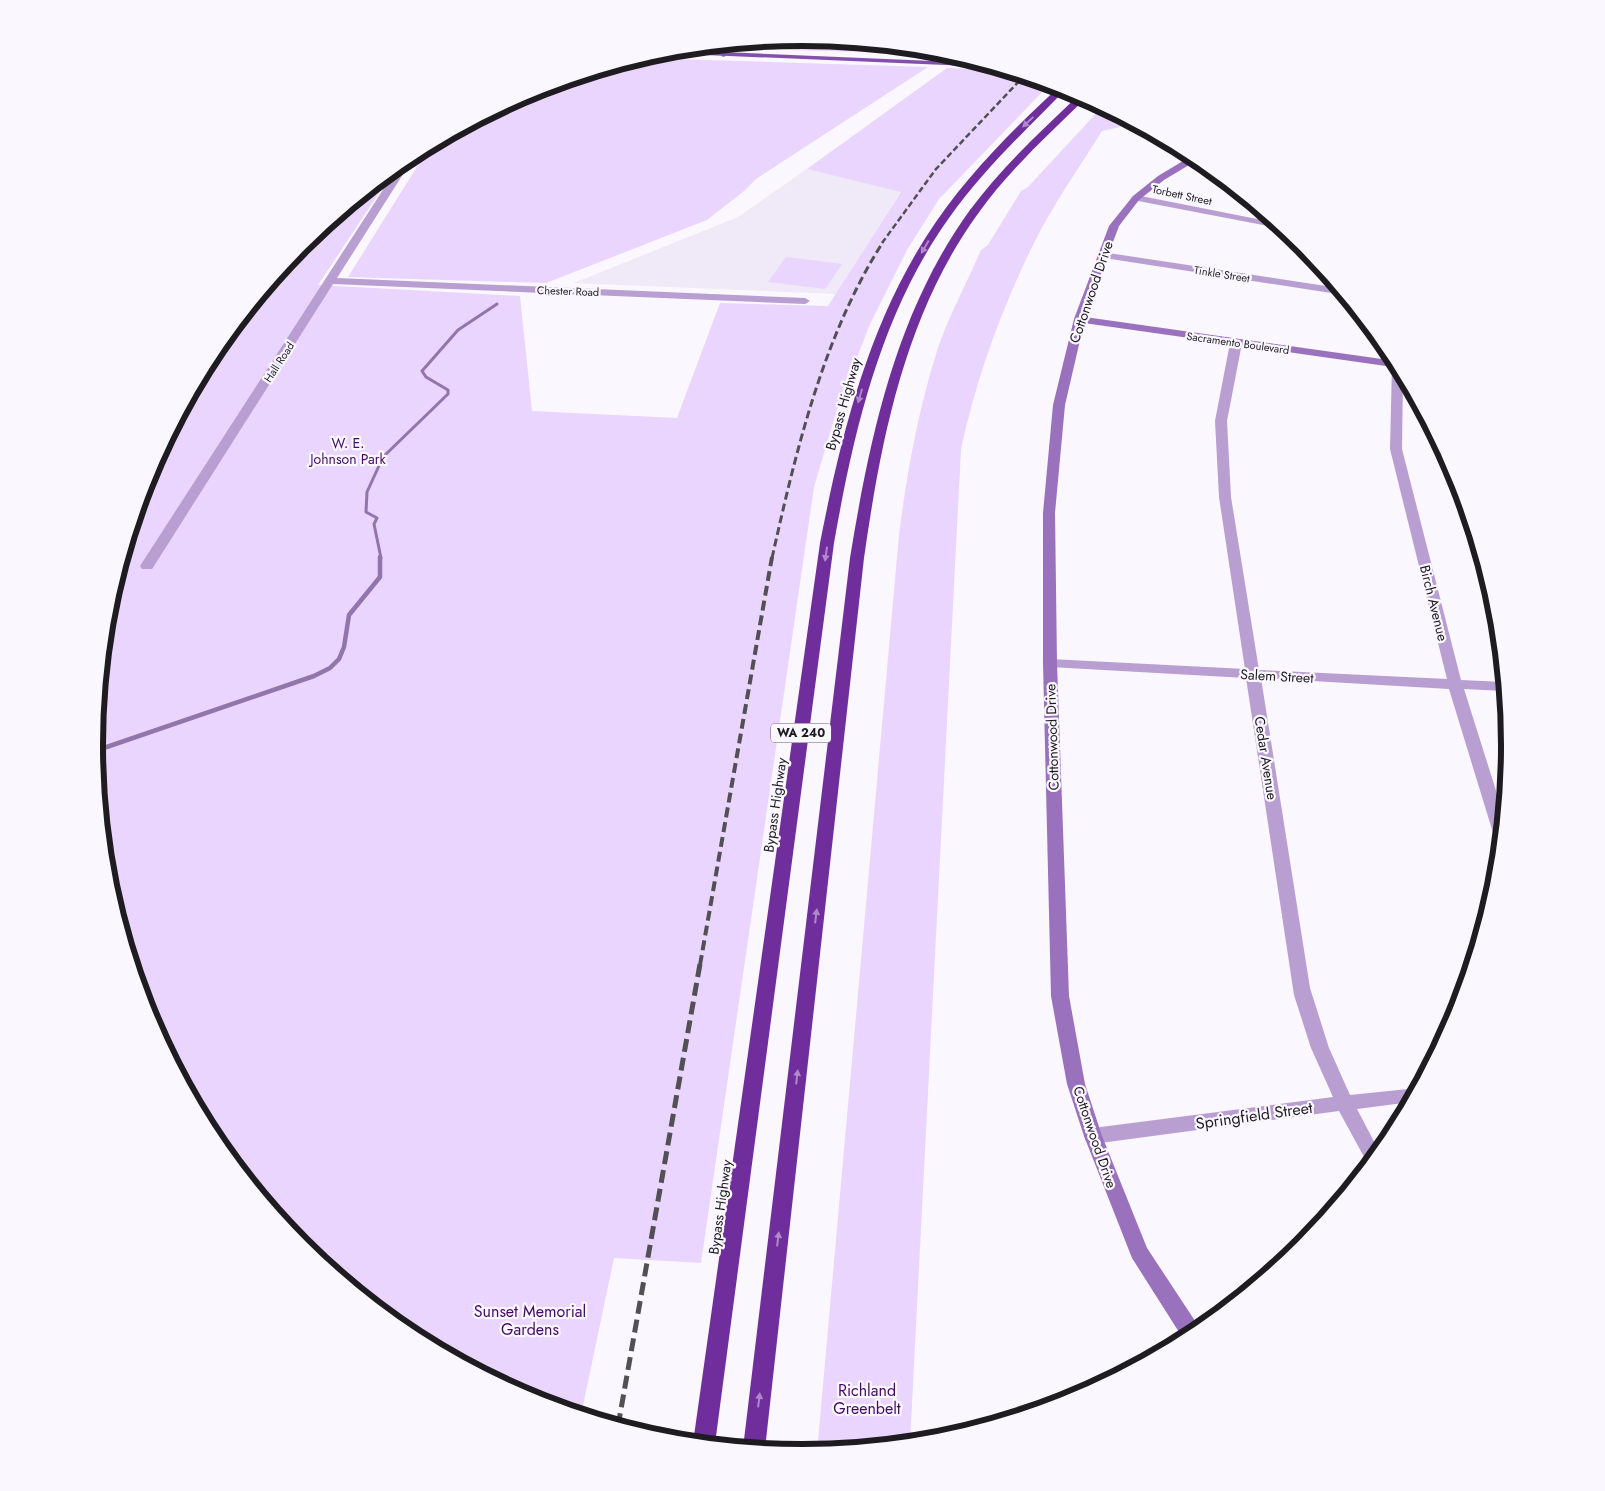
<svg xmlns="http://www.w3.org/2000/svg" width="1605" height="1491" font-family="Jost,sans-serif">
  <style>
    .built { fill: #f0e9f7 }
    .green { fill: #ead5fe }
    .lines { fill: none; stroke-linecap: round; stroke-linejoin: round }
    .stream-far1 { stroke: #9175ab; stroke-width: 3 }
    .stream { stroke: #9175ab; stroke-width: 4.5 }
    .street { fill: #b99ed2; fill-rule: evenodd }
    .secondary { fill: #9971bd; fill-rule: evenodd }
    .primary { fill: #834fac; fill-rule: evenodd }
    .highway { fill: #702e9d; fill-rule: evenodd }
    .rail-far3 { stroke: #524f55; stroke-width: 2.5; stroke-dasharray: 6 3; stroke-linecap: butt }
    .rail-far2 { stroke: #524f55; stroke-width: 3; stroke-dasharray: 8 4; stroke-linecap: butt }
    .rail-far1 { stroke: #524f55; stroke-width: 4; stroke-dasharray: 10 5; stroke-linecap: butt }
    .rail { stroke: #524f55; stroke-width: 5; stroke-dasharray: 13 6; stroke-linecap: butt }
    .oneway { fill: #ae88c9 }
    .labels { text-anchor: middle; stroke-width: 4.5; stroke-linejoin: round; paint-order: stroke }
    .far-street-label { font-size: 11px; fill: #1e1b21; stroke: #faf7fe }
    .shield { fill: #faf7fe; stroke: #605d63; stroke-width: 1 }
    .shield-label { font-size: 12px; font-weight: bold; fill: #1e1b21 }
    .street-label { font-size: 14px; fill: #1e1b21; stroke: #faf7fe }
    .park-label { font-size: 14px; fill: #430a65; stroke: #faf7fe }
    .near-street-label { font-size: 16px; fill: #1e1b21; stroke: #faf7fe }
    .near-park-label { font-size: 16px; fill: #430a65; stroke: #faf7fe }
    .rim { fill: none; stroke: #1e1b21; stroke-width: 6 }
  </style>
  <rect width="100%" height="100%" fill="#faf7fe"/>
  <!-- built -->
  <path class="built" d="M793,38L791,50L732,48L734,44Z
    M807,169L901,191L836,294L574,283L738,217Z"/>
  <!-- green -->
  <path class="green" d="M793,38L941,51L945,54L791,50Z
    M643,58L928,67L756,179L744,191L707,220L546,283L348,277L430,146L532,91Z
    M947,68L1004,70L1050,84L939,199L907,250L870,324L838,406L814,487L701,1263L614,1258L581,1415L531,1399L409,1334L302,1246L214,1139L148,1016L108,883L95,745L108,607L149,474L214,352L302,245L395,169L318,285L520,296L532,411L677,418L720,303L828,306L901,192L807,169Z
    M1102,107L1134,124L1102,131C1079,168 1052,206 1033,245C1001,310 976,379 961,449L910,1443L817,1452L899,535C907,472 918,411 937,351C948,317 967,283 981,250L988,245L1021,191L1028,187Z
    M786,257H787L842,264L825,289L768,282Z"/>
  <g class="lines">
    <!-- stream-far1 -->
    <path class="stream-far1" d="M381,558L374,524L377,518L366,512L367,492L383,457L448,394V390L426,377L422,371L458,330L497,304"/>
    <!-- stream -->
    <path class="stream" d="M95,751L314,676L330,668L339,659L344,647L349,615L380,577V557"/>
    <!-- street -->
    <path class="street" d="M412,155L414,157L337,278L805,298L810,301L805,304L333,284L154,566L152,569H142L140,566L399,165Z
      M1136,195L1277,223L1284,229L1133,200L1131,198Z
      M1102,252L1339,288L1344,295L1098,257L1097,255Z
      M1236,340L1242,343L1227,421L1231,497L1259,670L1447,679L1390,449L1392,365L1396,362L1403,375L1402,449L1461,680L1504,682L1505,691L1464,689L1504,816L1501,841L1494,836L1449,689L1261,678L1310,988L1329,1048L1350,1095L1418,1088L1411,1102L1357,1109L1380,1153L1369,1166L1339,1111L1093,1144L1086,1141L1084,1136L1086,1131L1093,1128L1333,1097L1311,1048L1294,995L1246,678L1050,667L1043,663L1050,659L1245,669L1219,497L1215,421L1230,343Z"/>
    <!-- secondary -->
    <path class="secondary" d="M723,45H731L726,56L723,57L719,54Z
      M1193,155L1199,159L1164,180L1139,200L1119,226L1085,317L1396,361L1400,368L1084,323L1065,405L1055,513L1057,663L1069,996L1085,1084L1102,1136L1147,1248L1201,1330L1184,1340L1132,1258L1084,1136L1067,1084L1051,996L1043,663V513L1053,405L1074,319L1109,226L1133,196L1158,176Z"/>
    <!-- primary -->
    <path class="primary" d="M675,50L980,63L993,67L658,53Z"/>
    <!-- highway -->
    <path class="highway" d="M1059,87L1066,89C1025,131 983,170 949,218C881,313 854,430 834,543L715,1444L693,1443L820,543C841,436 867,330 926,237C962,180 1010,132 1059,87Z
      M1079,95L1086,98C1048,135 1008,171 977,215C905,315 881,439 864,558L765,1449L743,1448L850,558C870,436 896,312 970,210C1002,167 1041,131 1079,95Z"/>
    <!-- rail-far3 -->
    <path class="rail-far3" d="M882,243L936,169L1024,76"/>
    <!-- rail-far2 -->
    <path class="rail-far2" d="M772,558C796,451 823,336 883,242"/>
    <!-- rail-far1 -->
    <path class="rail-far1" d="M700,965L772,557"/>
    <!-- rail -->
    <path class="rail" d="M618,1426L700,964"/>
  </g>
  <!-- one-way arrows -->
  <defs><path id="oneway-solid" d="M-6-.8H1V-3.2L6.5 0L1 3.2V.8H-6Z" transform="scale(1.25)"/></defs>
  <g class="oneway">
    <use href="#oneway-solid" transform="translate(1028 122) rotate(137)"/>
    <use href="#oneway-solid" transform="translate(925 247) rotate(120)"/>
    <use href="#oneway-solid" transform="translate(860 396) rotate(106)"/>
    <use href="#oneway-solid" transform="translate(826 554) rotate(98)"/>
    <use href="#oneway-solid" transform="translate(816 916) rotate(-83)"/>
    <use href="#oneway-solid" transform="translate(797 1077) rotate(-83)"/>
    <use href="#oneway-solid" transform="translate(778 1239) rotate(-83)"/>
    <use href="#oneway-solid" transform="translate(759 1400) rotate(-83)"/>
  </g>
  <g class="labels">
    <!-- far-street labels -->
    <g class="far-street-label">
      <text transform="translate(1182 195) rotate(12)" y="4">Torbett Street</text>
      <text transform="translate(1222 274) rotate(9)" y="4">Tinkle Street</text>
      <text transform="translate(568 291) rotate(2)" y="4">Chester Road</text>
      <text transform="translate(1238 343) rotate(8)" y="4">Sacramento Boulevard</text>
      <text transform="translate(279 362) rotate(-57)" y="4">Hall Road</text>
    </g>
    <!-- shield labels -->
    <rect class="shield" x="771" y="723.5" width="60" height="19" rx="4"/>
    <g class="shield-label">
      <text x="801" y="737">WA 240</text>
    </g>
    <!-- street labels -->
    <g class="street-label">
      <text transform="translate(1091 292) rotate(-71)" y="5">Cottonwood Drive</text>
      <text transform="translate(843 404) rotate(-74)" y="5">Bypass Highway</text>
      <text transform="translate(1434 603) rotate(76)" y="5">Birch Avenue</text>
      <text transform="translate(1277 676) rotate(3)" y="5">Salem Street</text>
      <text transform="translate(1052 737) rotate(-92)" y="5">Cottonwood Drive</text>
      <text transform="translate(1266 758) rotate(81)" y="5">Cedar Avenue</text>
      <text transform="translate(775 805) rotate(-82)" y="5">Bypass Highway</text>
      <text transform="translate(1095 1137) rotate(71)" y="5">Cottonwood Drive</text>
      <text transform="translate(720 1207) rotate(-82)" y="5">Bypass Highway</text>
    </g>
    <!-- park labels -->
    <g class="park-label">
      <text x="348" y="448">W. E.<tspan x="348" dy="16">Johnson Park</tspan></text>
    </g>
    <!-- near-street labels -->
    <g class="near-street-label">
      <text transform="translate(1254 1115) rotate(-8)" y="6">Springfield Street</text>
    </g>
    <!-- near-park labels -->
    <g class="near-park-label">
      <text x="530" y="1317">Sunset Memorial<tspan x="530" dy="18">Gardens</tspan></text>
      <text x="867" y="1396">Richland<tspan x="867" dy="18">Greenbelt</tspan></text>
    </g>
  </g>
  <!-- crop -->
  <path d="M0 0H1605V1491H0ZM103 745a699 699 0 1 1 1398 0a699 699 0 1 1-1398 0Z" fill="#faf7fe" fill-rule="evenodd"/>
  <path class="rim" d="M103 745a699 699 0 1 1 1398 0a699 699 0 1 1-1398 0Z"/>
</svg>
